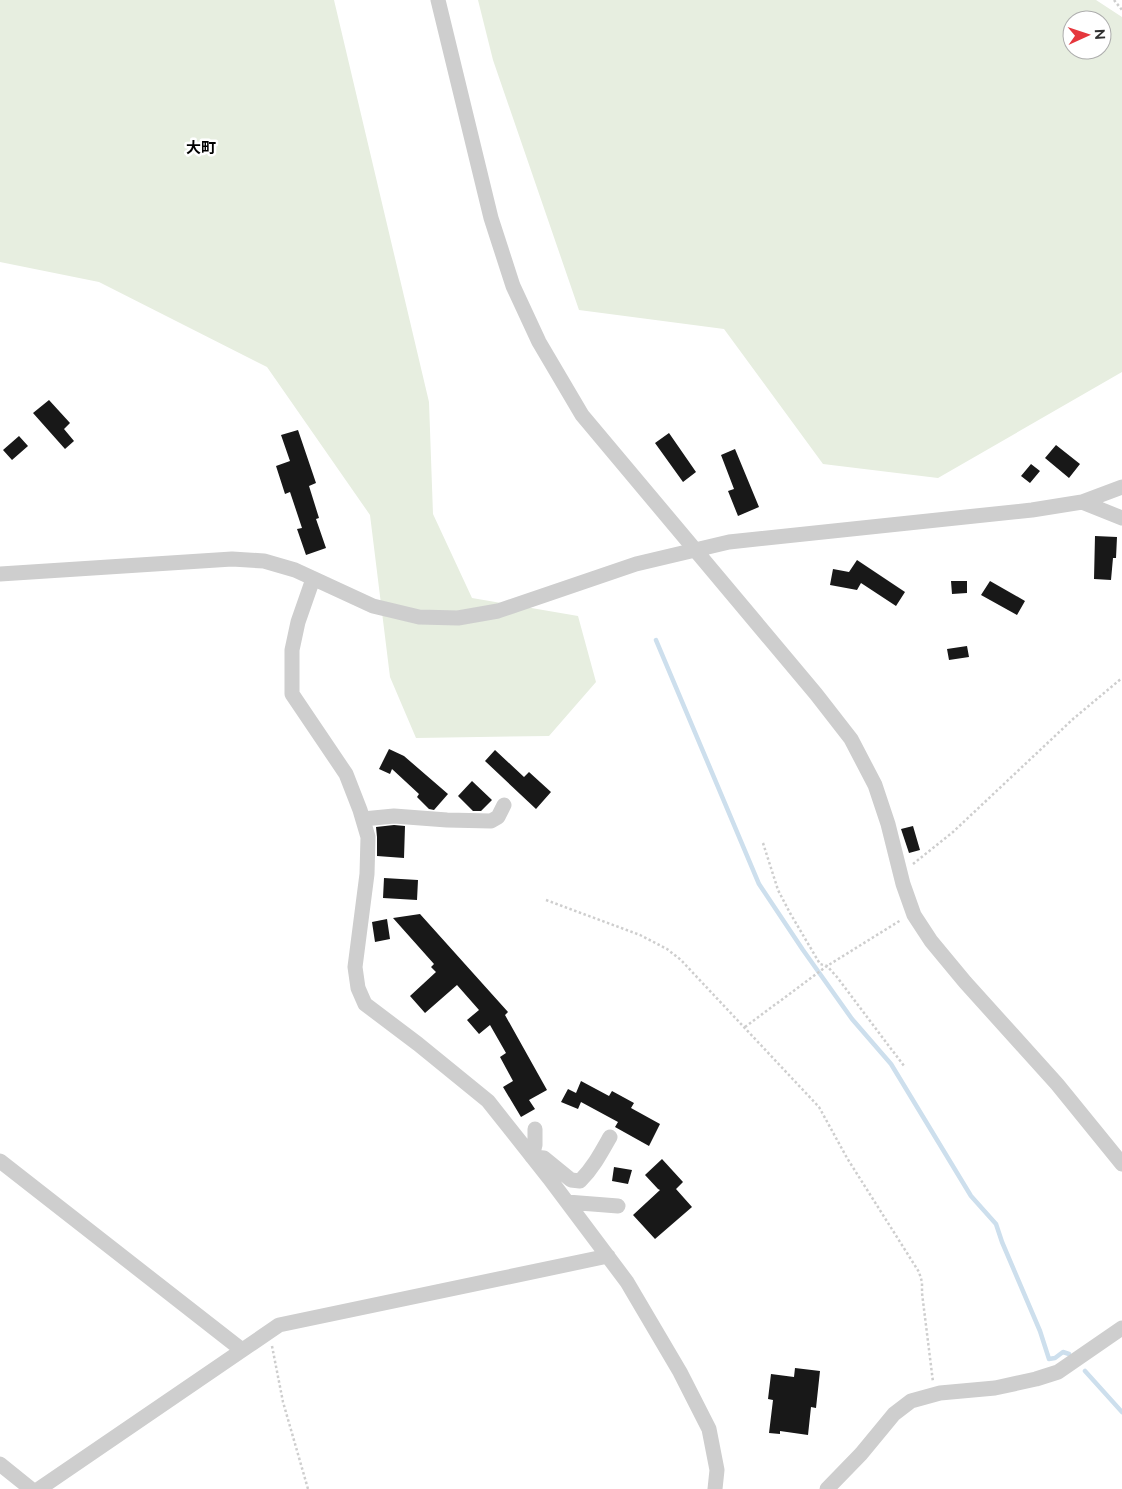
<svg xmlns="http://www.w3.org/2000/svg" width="1122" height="1489" font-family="Raleway,'Noto Sans JP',sans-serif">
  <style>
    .green { fill: #e7eee0; fill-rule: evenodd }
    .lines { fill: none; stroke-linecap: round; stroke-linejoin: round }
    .stream { stroke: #cddfed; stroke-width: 4.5 }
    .building { fill: #181818 }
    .path { stroke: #cecece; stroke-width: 2.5; stroke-dasharray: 2.5 2.5; stroke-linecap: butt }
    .minor { stroke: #cecece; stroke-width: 15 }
    .labels { text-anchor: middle; stroke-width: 5; stroke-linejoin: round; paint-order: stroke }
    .quarter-label { font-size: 15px; font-weight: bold; fill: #000; stroke: #fff }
  </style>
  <rect width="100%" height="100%" fill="#fff"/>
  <!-- green -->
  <path class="green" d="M0,0H334L429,402L433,514L472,598L578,616L596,682L549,736L416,738L390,677L370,515L267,367L99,282L0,262Z
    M478,0H1096L1122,17V372L938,478L823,464L724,329L579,310L493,60ZM1072,20H1102V50H1072Z"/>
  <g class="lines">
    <!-- stream -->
    <path class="stream" d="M656,640L759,884L803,950L852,1019L891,1064L971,1196L996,1224L1002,1242L1040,1331L1049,1359L1055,1358L1063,1352L1069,1354
      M1085,1371L1122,1412"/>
  </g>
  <!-- building -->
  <path class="building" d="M49,400L70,423L64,429L74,441L65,449L33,413Z
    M298,430L316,483L309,486L319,518L316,519L326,548L306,555L297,529L302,528L290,492L285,494L276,466L290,461L281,435Z
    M669,433L696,472L683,482L655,443Z
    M19,436L28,446L12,460L3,450Z
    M1056,445L1080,464L1069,478L1045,458Z
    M735,449L759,507L738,516L728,491L734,489L721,455Z
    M1031,464L1040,471L1030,483L1021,476Z
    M1095,536L1117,537L1116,558H1113L1111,580L1094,579Z
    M857,560L905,592L896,606L861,583L857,590L830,585L833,569L849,572Z
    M951,581H967V593L952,594Z
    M990,581L1025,601L1017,615L981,595Z
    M967,646L969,657L949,660L947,649Z
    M389,749L404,756L448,794L434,810L429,809L417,797L419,794L392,769L390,774L379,769Z
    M495,750L524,777L529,772L551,792L536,809L485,761Z
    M472,781L492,800L481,811H473L458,796Z
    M394,825L405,826L404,858L377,856V837L376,827Z
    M913,826L920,850L909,853L901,829Z
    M384,878L418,880L417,900L383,898Z
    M420,914L508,1012L505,1015L547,1090L529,1100L535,1109L521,1117L503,1087L513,1081L500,1057L506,1053L490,1025L479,1034L467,1020L479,1010L457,985L425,1013L410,996L436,972L431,967L434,964L393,918Z
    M387,919L390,939L375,942L372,922Z
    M581,1081L609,1096L612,1091L634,1103L631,1108L660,1124L649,1146L615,1127L618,1122L581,1102L578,1109L561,1102L568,1089L576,1093Z
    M662,1159L683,1182L676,1189L692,1207L655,1239L633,1215L660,1190L658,1189L645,1175Z
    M614,1167L632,1170L628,1184L612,1181Z
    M795,1368L820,1371L816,1408L811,1407L808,1435L780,1431V1434L769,1433L773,1400L768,1399L771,1374L794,1377Z"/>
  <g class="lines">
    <!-- path -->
    <path class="path" d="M1114,0L1122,10
      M763,843L778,890L790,913L820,964L827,966L837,977L904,1066
      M913,864L953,832L1073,719L1122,678
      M546,900L640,935L667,949L681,960L695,975L819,1107L847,1158L919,1272L922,1282V1293L933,1382
      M745,1027L827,966L901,920
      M272,1346L283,1402L308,1489"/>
    <!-- minor -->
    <path class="minor" d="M438,0L491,218L513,286L539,342L582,415L816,694L851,739L875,785L888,824L903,884L914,915L931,941L965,982L1057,1084L1122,1164
      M1082,502L1122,518
      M0,574L232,559L264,561L295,570L373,606L419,617L458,618L498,611L636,564L729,542L1032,510L1082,502L1122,487
      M313,579L298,622L292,650V694L346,774L360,810L368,837L367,874L355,967L358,988L365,1004L418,1044L488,1101L549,1178L627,1282L680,1372L709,1429L717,1470L715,1489
      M363,819L394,816L447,820L491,821L498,817L504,805
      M535,1129V1145L532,1157L544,1158L571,1180L580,1181C593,1168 601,1153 610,1137
      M0,1161L242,1350
      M567,1202L618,1206
      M0,1464L31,1489
      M39,1489L279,1325L608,1256
      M827,1489L861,1454L894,1414L911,1401L940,1393L995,1388L1036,1379L1058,1372L1122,1328"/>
  </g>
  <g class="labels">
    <!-- quarter labels -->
    <g class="quarter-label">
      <text x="201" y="153">大町</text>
    </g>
  </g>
  <!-- north arrow -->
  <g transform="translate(1087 35) rotate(87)"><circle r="24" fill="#ffffff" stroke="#adadad"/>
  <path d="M0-4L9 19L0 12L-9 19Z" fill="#e5373d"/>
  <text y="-8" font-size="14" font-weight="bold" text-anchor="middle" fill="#313131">N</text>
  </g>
</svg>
